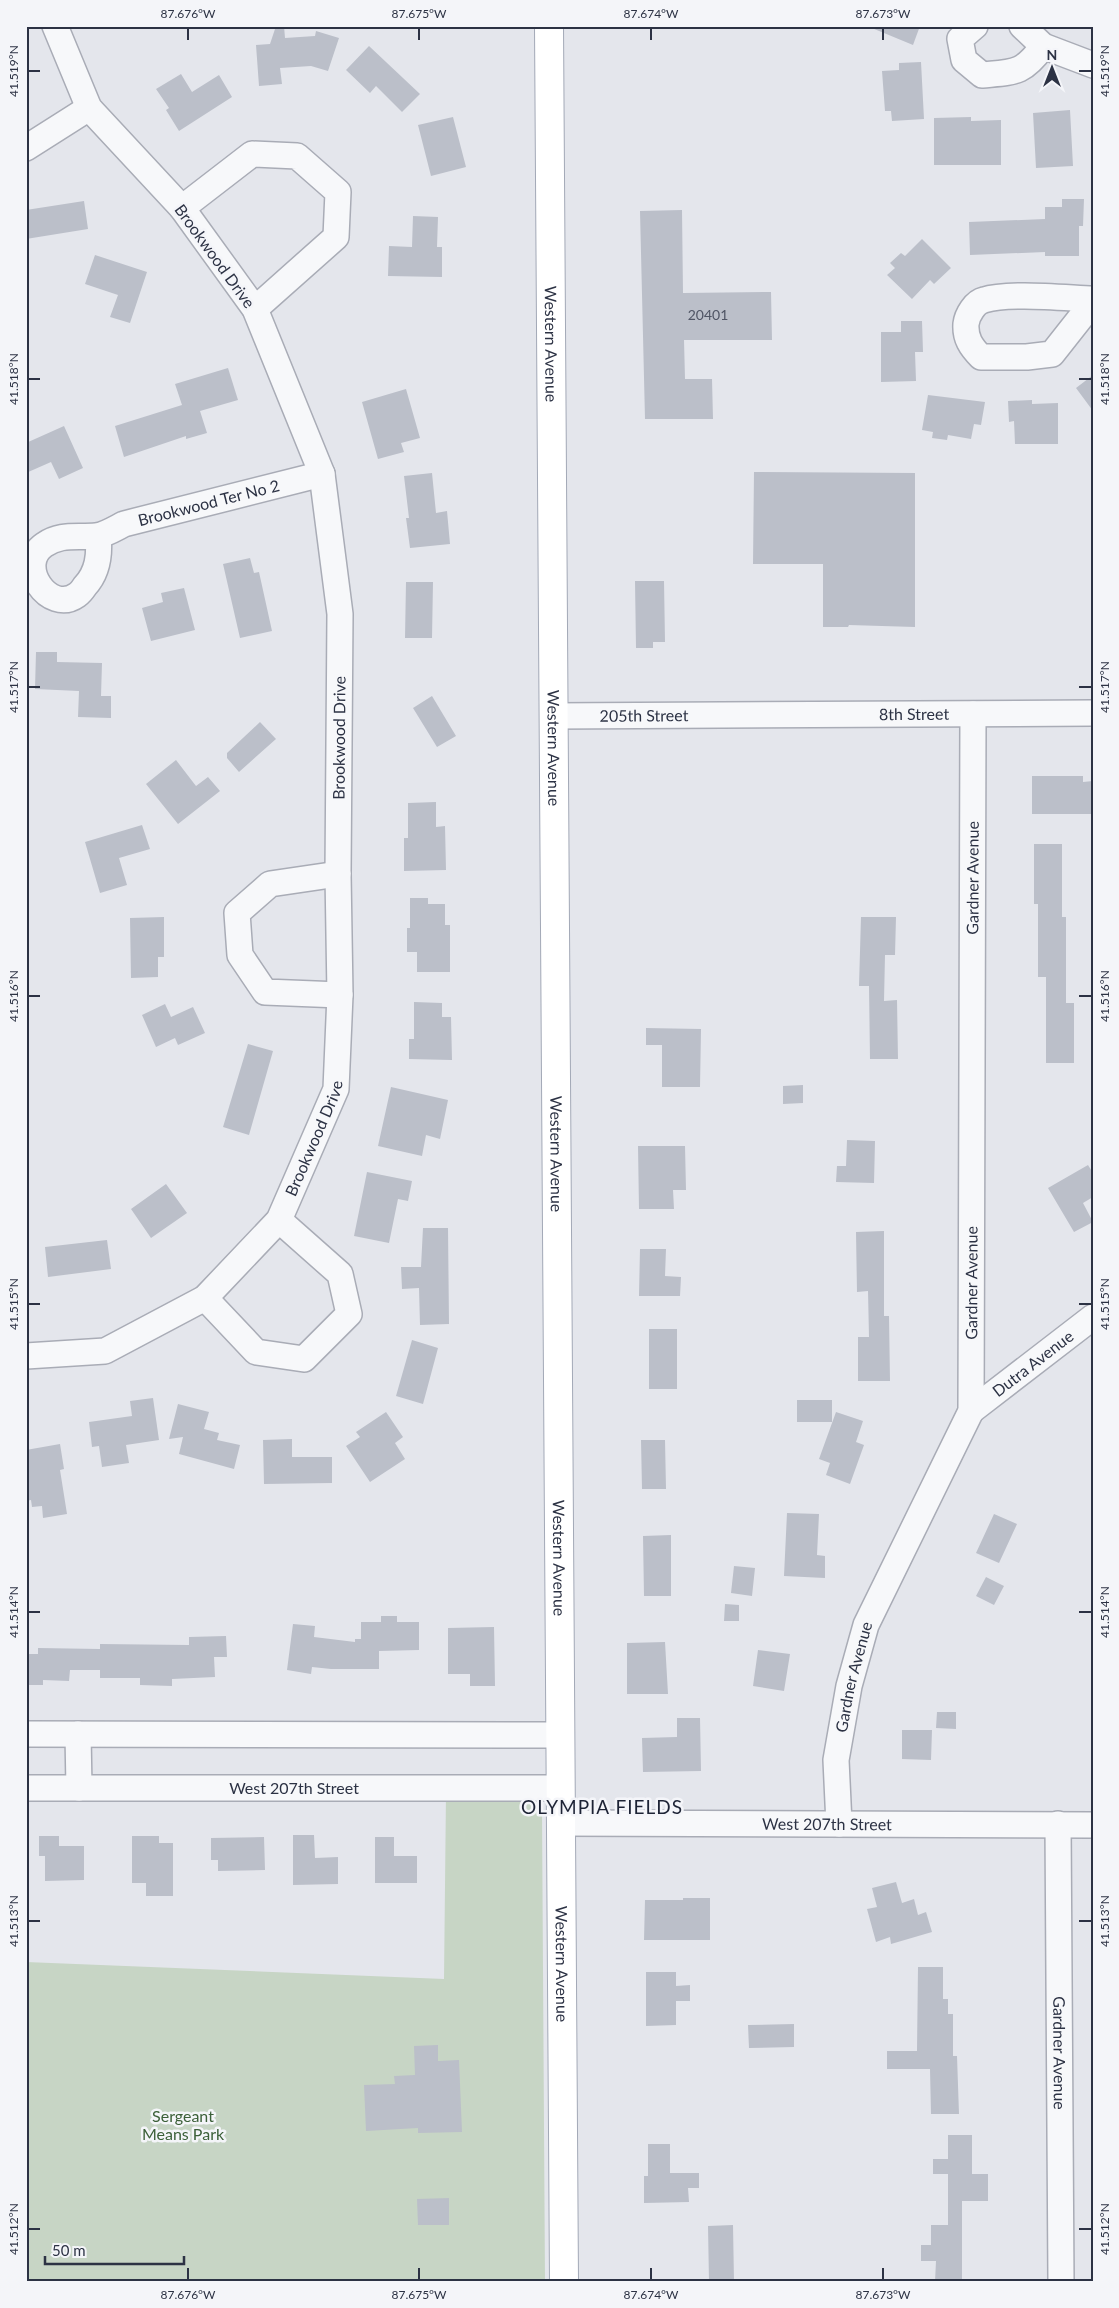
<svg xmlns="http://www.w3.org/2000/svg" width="1119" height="2308" font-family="Lato,sans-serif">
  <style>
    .green { fill: #c7d5c5 }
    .building { fill: #bbbfc9 }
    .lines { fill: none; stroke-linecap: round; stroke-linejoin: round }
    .minor-casing { stroke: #a9acb6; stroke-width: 28 }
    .major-casing { stroke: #a3a9b7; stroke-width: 30 }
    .minor { stroke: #f7f8fa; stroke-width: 25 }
    .major { stroke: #fff; stroke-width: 28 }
    .ticks { fill: none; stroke: #2c3244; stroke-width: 2 }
    .labels { text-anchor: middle; stroke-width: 5; stroke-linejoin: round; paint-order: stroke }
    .number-label { font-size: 14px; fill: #505565 }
    .street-label { font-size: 16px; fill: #2c3244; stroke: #f4f5f9 }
    .park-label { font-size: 16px; fill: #3c6039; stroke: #f4f5f9 }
    .quarter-label { font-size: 19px; letter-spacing: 1px; fill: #1d2335; stroke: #f4f5f9 }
    .neatline { fill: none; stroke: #2c3244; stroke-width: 2 }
    .ticks-label { font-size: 12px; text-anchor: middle; fill: #2c3244 }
  </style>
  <rect width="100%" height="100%" fill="#e4e6ec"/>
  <!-- green -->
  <path class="green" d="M446,1793H520L534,1801L542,1812L545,2282H26V1962L444,1979Z"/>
  <!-- building -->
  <path class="building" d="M276,26H284L285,38L315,36L316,31L339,38L328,71L311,66L280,68L282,84L259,86L256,45L270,44Z
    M867,26H920L913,45Z
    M369,46L420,94L402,112L376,86L370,93L346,70Z
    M921,62L924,119L892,121L891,111H885L882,71L899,70V63Z
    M181,74L192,92L219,75L232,97L179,131L166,110L169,108L156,89Z
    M1070,110L1073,166L1036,168L1033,113Z
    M453,117L466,167L431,176L418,125Z
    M971,117V121L1001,120V165H934V118Z
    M1062,199H1084L1083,226H1079V256H1045V252L970,255L969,222L1045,219V207H1062Z
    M84,201L88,229L26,239V210Z
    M682,210L683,293L771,292L772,340H684L685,379H712L713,419H645L640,211Z
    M413,216L438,217L437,247H442V277L388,276L389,246L412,247Z
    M922,239L951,268L934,284L930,280L912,299L887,275L895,268L890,263L901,253L905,256Z
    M95,255L147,272L130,323L110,317L118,295L85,284Z
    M901,321H922L923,352H915L916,381L881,382V332H901Z
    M228,368L238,400L200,411L207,433L186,439V436L124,457L115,426L182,405L175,384Z
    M1093,375V411L1076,388Z
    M406,389L420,438L401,443L404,452L378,459L362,402Z
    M928,395L985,402L981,425L974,424L971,439L948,435L947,440L932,438L933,432L922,430Z
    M1032,400V404L1058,403V444H1015L1014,421L1009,422L1008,401Z
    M64,426L83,468L59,479L51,462L26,473V443Z
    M754,472L915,473V627L849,625L848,627H823V564H753Z
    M432,473L436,513L447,511L450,544L410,548L406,518H409L404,476Z
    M250,558L254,573L259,572L272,631L240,638L223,564Z
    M635,581H664L665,642H653V648H636Z
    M406,582H433L432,638H405Z
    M184,588L195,630L151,641L142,608L163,602L161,593Z
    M36,652H57V662L102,663L101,696H111V718L78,717L79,691L35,689Z
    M432,696L456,736L437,747L413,708Z
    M260,722L276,739L239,772L227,758V753Z
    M176,760L196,786L208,777L220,791L178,824L146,784Z
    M1032,776H1083V782L1093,781V814H1032Z
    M436,802V827L445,826L446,870L404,871V838H408V803Z
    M142,825L150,849L119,858L127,885L100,893L85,842Z
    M1034,844H1062V917H1066V1003H1074V1063H1046V977H1038V904H1034Z
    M410,898H428V904H445V925H450V972H417V952H407V928H410Z
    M164,917V957H158V977L131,978L130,918Z
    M861,917H896L895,955H885L884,1001L897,1000L898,1059H870L869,986H859Z
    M414,1002L442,1003V1017H451L452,1060L409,1059V1039H414Z
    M165,1004L171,1017L193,1007L205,1033L178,1045L175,1038L156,1047L142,1015Z
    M646,1028L701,1029L700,1087H662V1045H646Z
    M248,1044L273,1051L249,1135L223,1127Z
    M803,1085V1103L783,1104V1086Z
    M391,1087L448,1100L440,1139L426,1135L422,1156L378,1146Z
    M847,1140L875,1141L874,1183L836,1182L837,1166H846Z
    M638,1146H685L686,1190H673L674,1209H639Z
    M1088,1165L1093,1173V1197L1083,1203L1093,1222L1074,1232L1048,1188Z
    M367,1172L412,1181L408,1201L398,1199L389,1243L354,1236Z
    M166,1184L187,1213L151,1238L131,1209Z
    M423,1228H448L449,1324L420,1325L419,1288L402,1289L401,1267H421Z
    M884,1231V1316H889L890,1381H858V1337H869L868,1291L857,1292L856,1232Z
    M107,1240L111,1269L48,1277L45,1247Z
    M640,1249H666L665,1276L681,1277L680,1296H639Z
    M649,1329H677V1389H649Z
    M412,1340L438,1348L423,1404L396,1396Z
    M153,1398L159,1440L126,1445L129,1463L102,1467L99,1446L92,1447L89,1422L132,1416L130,1401Z
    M797,1400H832V1422H797Z
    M178,1404L209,1412L204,1429L219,1433L217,1440L240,1445L234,1469L179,1454L183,1437L169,1439Z
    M386,1412L403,1437L395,1443L405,1459L370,1482L346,1446L360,1437L356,1432Z
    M836,1412L863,1421L856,1442L864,1445L850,1484L826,1475L830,1463L819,1459Z
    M292,1439V1457H332V1483L264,1484L263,1440Z
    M641,1440H665L666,1489H642Z
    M60,1444L64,1469L60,1470L67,1514L43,1518L42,1506L32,1507L31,1500L26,1501V1450Z
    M787,1513L819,1514L817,1555L825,1556V1578L784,1576Z
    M994,1514L1017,1524L999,1563L976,1553Z
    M671,1535V1596H644L643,1536Z
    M734,1566L755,1568L752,1596L731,1593Z
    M986,1577L1004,1586L994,1605L976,1596Z
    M725,1604L739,1605V1621H724Z
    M381,1616H397V1622H419V1650L379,1651V1669H331L312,1667L311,1674L287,1670L293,1624L315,1626L314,1637L355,1642V1639H361V1622H381Z
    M494,1627L495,1686H470V1674H448V1628Z
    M226,1636L227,1657H214L215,1677L172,1679V1686L140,1685V1678H100V1670H70L69,1681L43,1680V1685H26V1654H38V1648L100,1649V1644L189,1645V1637Z
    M665,1642L668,1694H627V1643Z
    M758,1650L790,1654L784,1691L753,1686Z
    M937,1712H956V1729L936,1728Z
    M677,1718H700L701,1771L643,1772L642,1738L677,1737Z
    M902,1730H932L931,1760L902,1759Z
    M293,1835H314L315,1858L338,1857V1884L293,1885Z
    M39,1836H59V1846H84V1880L45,1881V1856H39Z
    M132,1836H159V1843H173V1896H146V1883H132Z
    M264,1837L265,1870L218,1871V1860H211V1838Z
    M375,1837H394V1856H417V1883H375Z
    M896,1882L902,1903L914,1899L918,1915L926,1912L932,1932L891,1944L890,1937L876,1942L867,1909L877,1907L872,1888Z
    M683,1898H710V1940H644L645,1900H683Z
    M918,1967H943V1999H948V2014H953V2056H957L959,2114H931L930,2069H887V2051H917Z
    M646,1972H676V1986L690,1985V2001H676V2025L646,2026Z
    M794,2024V2047L749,2048L748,2025Z
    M438,2045V2061L459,2060L462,2132L418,2133V2128L366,2131L364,2085L395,2084L394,2076L415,2075L414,2046Z
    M948,2135H972V2174H988V2201H962V2282H935L936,2261H921V2245H931V2225H948V2174H933V2159H948Z
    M648,2144H670V2173H699V2188H688L689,2202L644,2203V2176H648Z
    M449,2198V2225H418L417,2199Z
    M733,2225L734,2282H709L708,2226Z"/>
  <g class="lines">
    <defs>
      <g id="minor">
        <path d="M975,26L960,39L964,60L982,75C1014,72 1023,74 1043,46"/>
        <path d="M1022,26L1043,46L1093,65"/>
        <path d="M26,148L89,108"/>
        <path d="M182,208L252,154L297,156L338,192L336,237L255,309"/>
        <path d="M1093,299C1066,298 1008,292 984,300C975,302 967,315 966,324C965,338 971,347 981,357H1027L1052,354L1093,302"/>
        <path id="s1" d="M98,536C100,555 98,572 85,586C83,589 80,593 77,595C49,615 15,565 44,545C61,533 77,538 96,536C105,535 116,528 124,524L322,474"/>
        <path id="s2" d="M554,716L1093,713"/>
        <path d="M338,874L270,884L237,913L240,955L265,992L340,995"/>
        <path d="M205,1298L256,1352L304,1359L349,1314L340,1274L279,1220"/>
        <path id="s3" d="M26,1356L105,1351L205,1298L279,1220L336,1089L340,995L338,874L340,614L322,474L255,309L182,208L89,108L55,26"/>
        <path id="s4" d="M971,1411L1093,1317"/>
        <path d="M26,1734L561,1735"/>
        <path d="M78,1734L79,1788"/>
        <path id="s5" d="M26,1788H561"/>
        <path id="s6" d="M562,1823L1093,1825"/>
        <path id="s7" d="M839,1824L836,1760L849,1686L866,1625L971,1411L973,714"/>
        <path id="s8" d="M1058,1824L1061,2282"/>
      </g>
      <g id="major">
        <path id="s9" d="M549,26L564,2282"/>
      </g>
    </defs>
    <!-- minor casing -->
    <use href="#minor" class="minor-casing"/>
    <!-- major casing -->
    <use href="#major" class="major-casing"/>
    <!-- minor -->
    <use href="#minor" class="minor"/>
    <!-- major -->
    <use href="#major" class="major"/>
  </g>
  <!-- ticks -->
  <path class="ticks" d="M188,28V40M419,28V40M651,28V40M883,28V40M28,71H40M1079,71H1092M28,379H40M1079,379H1092M28,687H40M1079,687H1092M28,996H40M1079,996H1092M28,1304H40M1079,1304H1092M28,1612H40M1079,1612H1092M28,1921H40M1079,1921H1092M28,2229H40M1079,2229H1092M188,2268V2280M419,2268V2280M651,2268V2280M883,2268V2280"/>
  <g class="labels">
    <!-- number labels -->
    <g class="number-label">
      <text x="708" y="320">20401</text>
    </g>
    <!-- street labels -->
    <g class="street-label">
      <text transform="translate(215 256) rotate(54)" y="6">Brookwood Drive</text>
      <text dy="6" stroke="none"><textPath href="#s9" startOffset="318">Western Avenue</textPath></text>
      <text dy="6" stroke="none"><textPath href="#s1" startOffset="326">Brookwood Ter No 2</textPath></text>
      <text dy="6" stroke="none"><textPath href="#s2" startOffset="360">8th Street</textPath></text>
      <text dy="6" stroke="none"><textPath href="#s2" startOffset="90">205th Street</textPath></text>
      <text dy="6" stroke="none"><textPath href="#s3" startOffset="794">Brookwood Drive</textPath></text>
      <text dy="6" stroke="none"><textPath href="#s9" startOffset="722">Western Avenue</textPath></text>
      <text dy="6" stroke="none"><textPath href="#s7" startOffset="974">Gardner Avenue</textPath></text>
      <text dy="6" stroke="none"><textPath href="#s3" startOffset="389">Brookwood Drive</textPath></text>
      <text dy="6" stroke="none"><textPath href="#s9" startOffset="1128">Western Avenue</textPath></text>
      <text dy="6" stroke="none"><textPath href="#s7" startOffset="569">Gardner Avenue</textPath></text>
      <text dy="6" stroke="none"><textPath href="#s4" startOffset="78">Dutra Avenue</textPath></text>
      <text dy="6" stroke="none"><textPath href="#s9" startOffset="1532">Western Avenue</textPath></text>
      <text dy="6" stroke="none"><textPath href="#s7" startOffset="149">Gardner Avenue</textPath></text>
      <text dy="6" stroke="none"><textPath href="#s5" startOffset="268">West 207th Street</textPath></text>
      <text dy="6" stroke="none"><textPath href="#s6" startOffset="265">West 207th Street</textPath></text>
      <text dy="6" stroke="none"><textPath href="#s9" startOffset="1938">Western Avenue</textPath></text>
      <text dy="6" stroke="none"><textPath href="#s8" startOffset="229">Gardner Avenue</textPath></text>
    </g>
    <!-- park labels -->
    <g class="park-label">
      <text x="183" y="2122">Sergeant<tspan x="183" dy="18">Means Park</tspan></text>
    </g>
    <!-- quarter labels -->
    <g class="quarter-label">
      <text x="602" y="1814">OLYMPIA FIELDS</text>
    </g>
  </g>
  <!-- border -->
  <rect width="1119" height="2308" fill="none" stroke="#f4f5f9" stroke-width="55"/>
  <!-- north arrow -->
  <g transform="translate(1052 68)" stroke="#f4f5f9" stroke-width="4" paint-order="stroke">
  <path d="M0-4L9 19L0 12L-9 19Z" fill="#2c3244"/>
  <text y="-8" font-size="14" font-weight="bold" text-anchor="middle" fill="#2c3244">N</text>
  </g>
  <!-- scale -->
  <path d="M45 2256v8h139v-8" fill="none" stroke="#2c3244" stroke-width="2.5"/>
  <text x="52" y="2256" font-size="15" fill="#2c3244" stroke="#f4f5f9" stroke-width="4" paint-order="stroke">50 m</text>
  <rect x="28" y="28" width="1064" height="2252" class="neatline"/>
  <g class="ticks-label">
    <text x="188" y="18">87.676°W</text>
    <text x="419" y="18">87.675°W</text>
    <text x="651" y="18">87.674°W</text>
    <text x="883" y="18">87.673°W</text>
    <text transform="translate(14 71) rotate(-90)" y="4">41.519°N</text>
    <text transform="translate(1105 71) rotate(-90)" y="4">41.519°N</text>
    <text transform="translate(14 379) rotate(-90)" y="4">41.518°N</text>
    <text transform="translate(1105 379) rotate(-90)" y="4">41.518°N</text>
    <text transform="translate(14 687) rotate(-90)" y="4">41.517°N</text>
    <text transform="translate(1105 687) rotate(-90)" y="4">41.517°N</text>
    <text transform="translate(14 996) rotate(-90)" y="4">41.516°N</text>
    <text transform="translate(1105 996) rotate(-90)" y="4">41.516°N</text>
    <text transform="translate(14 1304) rotate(-90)" y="4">41.515°N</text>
    <text transform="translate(1105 1304) rotate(-90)" y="4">41.515°N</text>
    <text transform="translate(14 1612) rotate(-90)" y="4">41.514°N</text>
    <text transform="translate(1105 1612) rotate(-90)" y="4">41.514°N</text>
    <text transform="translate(14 1921) rotate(-90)" y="4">41.513°N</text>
    <text transform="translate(1105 1921) rotate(-90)" y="4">41.513°N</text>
    <text transform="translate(14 2229) rotate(-90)" y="4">41.512°N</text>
    <text transform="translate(1105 2229) rotate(-90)" y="4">41.512°N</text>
    <text x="188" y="2299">87.676°W</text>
    <text x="419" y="2299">87.675°W</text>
    <text x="651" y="2299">87.674°W</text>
    <text x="883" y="2299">87.673°W</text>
  </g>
</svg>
